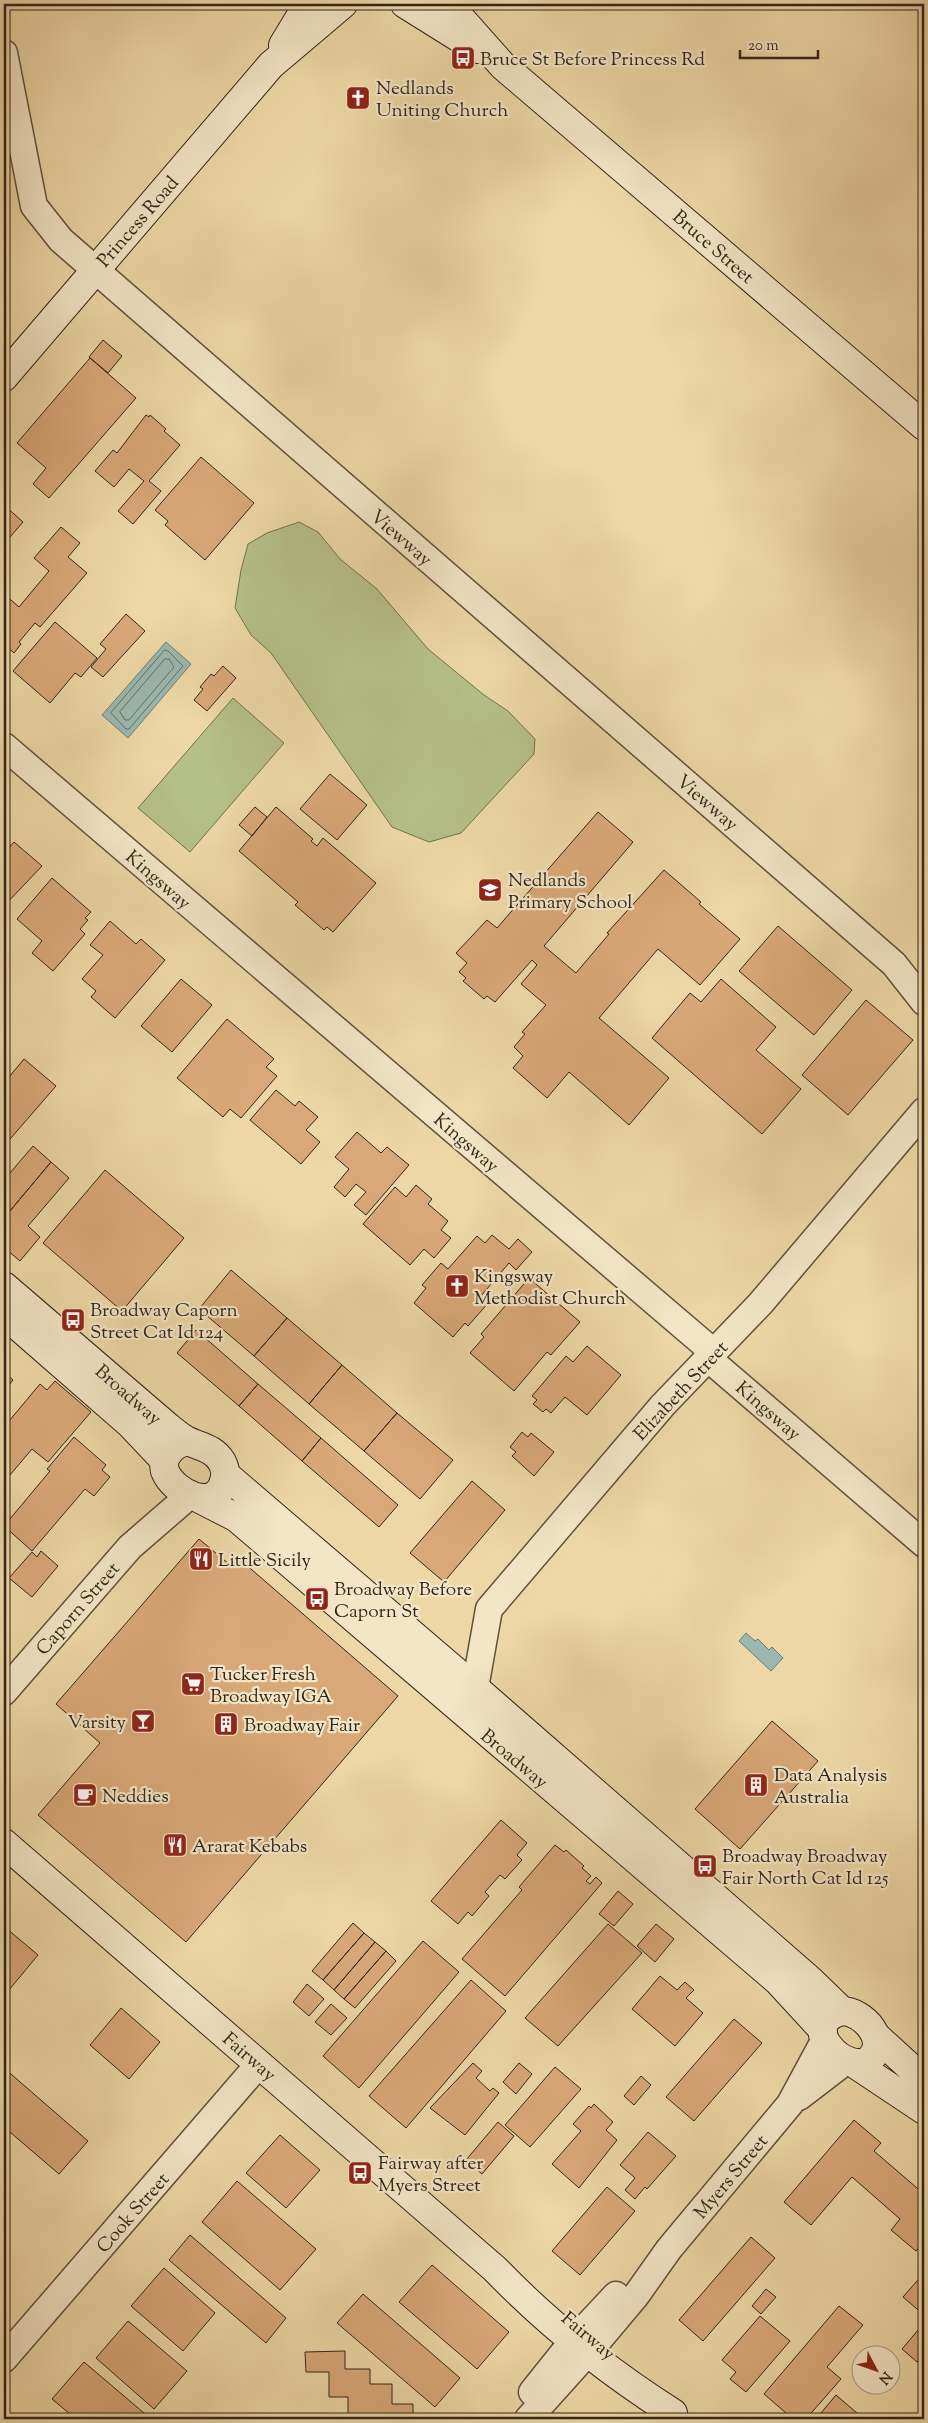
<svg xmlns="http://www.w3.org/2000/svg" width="928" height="2423" font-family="'Sorts Mill Goudy',serif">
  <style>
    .green { fill: #b5bf88; stroke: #727251 }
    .water { fill: #9ab8ae; stroke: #707d73 }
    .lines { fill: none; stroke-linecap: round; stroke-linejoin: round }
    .shore { stroke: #656e64; stroke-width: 1 }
    .building { fill: #d9a878; stroke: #30251a }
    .street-casing { stroke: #5f523d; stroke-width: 29 }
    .secondary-casing { stroke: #30251a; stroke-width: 30 }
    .street { stroke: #f3e5c5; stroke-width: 26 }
    .secondary { stroke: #f3e5c5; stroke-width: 28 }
    .labels { text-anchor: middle; stroke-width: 4.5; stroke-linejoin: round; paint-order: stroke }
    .poi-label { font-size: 19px; fill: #30251a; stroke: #f3e5c5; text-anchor: start }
    .street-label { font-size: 19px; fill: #30251a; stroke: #f3e5c5 }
  </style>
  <rect width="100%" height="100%" fill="#edd7a6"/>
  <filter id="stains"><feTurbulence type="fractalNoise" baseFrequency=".004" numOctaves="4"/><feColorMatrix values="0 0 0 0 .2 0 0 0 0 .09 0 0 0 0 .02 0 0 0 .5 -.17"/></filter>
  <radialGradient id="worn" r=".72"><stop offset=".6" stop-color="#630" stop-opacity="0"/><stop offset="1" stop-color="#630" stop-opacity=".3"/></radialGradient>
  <!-- green -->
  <path class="green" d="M299,522L318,532L340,559L377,589L428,649L484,695L508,711L535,739L534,754L461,833L429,842L392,827L271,653L251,635L235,608L241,570L248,544L267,533Z
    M233,698L284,743L190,852L138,808Z"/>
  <!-- water -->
  <path class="water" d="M166,642L191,664L128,738L102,715Z
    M746,1633L755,1641L758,1639L769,1650L772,1647L783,1658L771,1671L739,1641Z"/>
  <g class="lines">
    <!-- shore -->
    <path class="shore" d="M165,650L168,651L183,666L129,729H126L111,713Z
      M165,659H169L174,667L129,720H125L120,712Z"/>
  </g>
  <!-- building -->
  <path class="building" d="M103,340L122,356L108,373L89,357Z
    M90,358L136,398L49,498L33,484L46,468L17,443Z
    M146,415L149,417L150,415L166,429L164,431L180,445L149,481L161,491L133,524L118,511L144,481L129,469L114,487L95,471L113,450L117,453Z
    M201,457L254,503L205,560L165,525L168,521L155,510Z
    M4,505L23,522L4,544Z
    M61,527L80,543L68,557L87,573L40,627L35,623L19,642L21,644L14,653L4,644V594L19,607L49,571L34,558Z
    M126,614L145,631L103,677L91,667L106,649L100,644Z
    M55,622L97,658L81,677L75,673L50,703L13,671Z
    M223,666L236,678L207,711L194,700L203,689L200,687L211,674L214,676Z
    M330,774L367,805L337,840L300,809Z
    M255,807L267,817L252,836L239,825Z
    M276,807L313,839L311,841L317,846L323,838L376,883L333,932L327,927L324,930L295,905L298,902L239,851Z
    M598,812L633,842L544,946L576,973L609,934L607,933L664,870L701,902L699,904L740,939L700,985L658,949L599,1018L669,1078L629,1125L569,1072L547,1098L513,1068L523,1056L514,1047L525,1034L522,1032L546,1005L521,984L537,965L532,960L495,1002L487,996L484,999L463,981L466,978L459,972L467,963L456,953L487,920L497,928Z
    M14,842L42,866L4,906V848L6,851Z
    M52,878L91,912L85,918L88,920L80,929L85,934L53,971L32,953L42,941L17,919Z
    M110,921L136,944L141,939L165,960L115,1018L91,997L96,991L82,979L103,955L90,945Z
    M778,926L852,990L814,1035L739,971Z
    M181,979L212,1005L172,1052L141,1026Z
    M721,979L776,1027L756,1050L801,1089L762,1134L652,1038L690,993L701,1002Z
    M866,1000L913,1040L848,1115L802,1075Z
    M227,1019L274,1059L266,1067L277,1076L241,1118L230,1109L223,1117L177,1078Z
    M24,1059L56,1086L4,1146V1083Z
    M276,1090L295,1106L299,1101L318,1117L306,1130L320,1142L301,1164L250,1120Z
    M357,1132L381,1153L387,1147L409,1165L366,1215L354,1205L366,1192L356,1184L345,1197L334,1187L349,1169L335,1157Z
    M33,1146L51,1162L4,1218V1180Z
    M51,1162L69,1178L28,1226L40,1237L20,1261L7,1250L6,1251L4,1250V1218Z
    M105,1170L184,1238L122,1311L43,1243Z
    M416,1185L432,1199L428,1204L448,1221L441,1230L451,1238L434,1258L424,1249L410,1265L363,1224L395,1187L406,1197Z
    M492,1235L509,1249L518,1239L532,1252L516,1270L509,1263L481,1296L489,1302L468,1326L465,1323L453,1337L414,1303L426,1288L422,1285L441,1263L448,1269L477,1236L485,1243Z
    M231,1270L287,1318L254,1356L199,1309Z
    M529,1278L580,1322L551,1355L547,1352L514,1391L470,1353L484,1337L481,1334Z
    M287,1318L342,1365L309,1404L254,1356Z
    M196,1330L258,1384L239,1406L177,1353Z
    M587,1346L621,1375L587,1415L565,1397L551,1413L546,1409L543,1412L533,1404L537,1400L532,1396L566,1356L573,1362Z
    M342,1365L397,1413L364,1451L309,1404Z
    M4,1372L13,1380L4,1391Z
    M55,1381L91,1412L48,1462L32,1449L4,1482V1427L40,1384L47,1390Z
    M258,1384L321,1438L302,1461L239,1406Z
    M397,1413L453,1460L420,1499L364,1451Z
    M522,1432L528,1437L531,1433L554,1452L534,1476L512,1456L516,1452L510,1447Z
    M74,1437L106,1465L102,1470L110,1477L94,1496L85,1489L32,1551L4,1526L50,1471L47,1469Z
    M321,1438L398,1505L379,1527L302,1461Z
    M472,1481L505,1510L444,1582L410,1553Z
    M199,1539L230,1565L237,1557L398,1696L186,1942L38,1815L100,1743L56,1704Z
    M41,1551L58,1566L32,1597L9,1578L32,1552L37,1557Z
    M772,1721L818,1761L740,1849L695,1809Z
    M501,1820L527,1843L517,1855L522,1860L505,1879L500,1875L485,1892L489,1896L472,1916L468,1912L458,1924L431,1901Z
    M555,1845L564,1852L566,1850L584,1866L582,1868L591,1876L586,1881L590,1884L596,1877L602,1883L505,1996L462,1959L522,1890L519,1887Z
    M618,1891L633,1904L614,1926L599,1914Z
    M353,1923L364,1933L323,1980L312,1971Z
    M608,1924L642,1953L558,2046L525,2018Z
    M656,1924L674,1939L655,1962L637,1946Z
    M6,1928L38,1955L4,1996V1931Z
    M364,1933L375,1942L334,1990L323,1980Z
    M423,1941L459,1972L359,2088L323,2056Z
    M375,1942L386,1951L344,1999L334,1990Z
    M386,1951L396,1961L355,2008L344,1999Z
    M660,1976L677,1990L685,1982L694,1990L686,1998L703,2013L675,2046L632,2009Z
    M471,1980L506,2011L406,2128L369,2096Z
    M307,1984L324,1999L309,2016L293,2002Z
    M331,2004L347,2018L331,2035L315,2022Z
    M121,2008L160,2042L129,2079L90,2045Z
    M734,2019L762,2043L694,2121L666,2097Z
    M473,2063L482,2071L476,2078L490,2091L493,2088L499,2093L465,2135L430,2108Z
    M519,2063L532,2074L516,2094L503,2082Z
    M555,2067L581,2089L530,2147L505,2125Z
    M4,2068L88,2141L59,2174L4,2127Z
    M641,2076L651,2085L634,2105L624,2096Z
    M594,2104L613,2122L606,2130L617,2140L579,2188L552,2164L581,2131L573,2124L589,2106L591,2108Z
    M854,2120L881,2143L874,2151L924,2194V2242L916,2251L891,2230L900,2219L852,2177L811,2225L784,2202Z
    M498,2122L514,2136L482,2174L466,2160Z
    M648,2132L676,2156L647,2189L645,2187L635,2199L625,2190L635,2178L620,2165Z
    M280,2135L320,2170L286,2208L246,2173Z
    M237,2181L316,2249L280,2290L202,2222Z
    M607,2187L635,2211L580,2275L552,2251Z
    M190,2235L286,2318L266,2343L169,2260Z
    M751,2237L775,2258L703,2341L679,2320Z
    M432,2265L509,2332L477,2369L399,2302Z
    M164,2268L215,2313L183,2351L131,2306Z
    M924,2273V2315L903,2297Z
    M766,2289L776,2297L761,2314L752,2306Z
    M363,2294L460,2378L435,2407L337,2323Z
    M839,2306L863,2325L827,2367L841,2379L806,2419H793L764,2394Z
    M760,2316L790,2341L746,2392L730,2379L736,2372L722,2360Z
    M128,2321L187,2371L154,2409L96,2358Z
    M924,2323V2354L917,2362L902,2349Z
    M345,2351V2369H370V2384H392V2404H413V2419L348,2418V2397H329V2372H306L305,2352Z
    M84,2362L151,2419H76L52,2399Z
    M836,2395L864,2419H816Z"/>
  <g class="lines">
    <defs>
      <path id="street" d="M4,53L34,206L61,240L894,964L924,1002
        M4,746L704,1344L717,1366L924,1544
        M475,1688L489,1609L663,1405L760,1304L924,1111
        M4,1692L130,1547L190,1495
        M799,2097L846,2061
        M4,2359L259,2064
        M532,2392L572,2342L616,2295
        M528,2419L598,2341L635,2297L669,2249L790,2104L824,2041"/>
      <path id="secondary" d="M405,4L477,49
        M448,4L503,66L924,426
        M283,45L308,4
        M4,377L271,65L343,4
        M4,1286L167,1426C173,1431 180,1437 186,1440C199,1447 213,1447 222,1462C225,1468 226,1475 224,1481C216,1513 174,1494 165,1471C164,1468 164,1463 164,1460C170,1449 175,1444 188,1441
        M4,1314L130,1424L164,1460
        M226,1475L475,1688L810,1980L842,2011
        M198,1498L237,1518L778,1981L823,2030
        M4,1843L495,2269C550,2326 607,2371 673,2413
        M842,2011C863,2011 890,2041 870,2059C847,2078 794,2024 842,2011Z
        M877,2037L924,2080
        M855,2064L924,2110"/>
    </defs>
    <!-- street casing -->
    <use href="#street" class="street-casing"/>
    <!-- secondary casing -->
    <use href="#secondary" class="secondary-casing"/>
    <!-- street -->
    <use href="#street" class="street"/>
    <!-- secondary -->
    <use href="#secondary" class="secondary"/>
  </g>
  <!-- icons -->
  <defs>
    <symbol id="bus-square" viewBox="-11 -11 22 22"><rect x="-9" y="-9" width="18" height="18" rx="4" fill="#8f2418" stroke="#f3e5c5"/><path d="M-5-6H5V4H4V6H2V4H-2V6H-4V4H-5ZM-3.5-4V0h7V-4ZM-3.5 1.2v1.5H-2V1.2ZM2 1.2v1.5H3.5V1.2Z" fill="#fff"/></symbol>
    <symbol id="church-square" viewBox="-11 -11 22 22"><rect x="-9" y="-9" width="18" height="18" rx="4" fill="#8f2418" stroke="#f3e5c5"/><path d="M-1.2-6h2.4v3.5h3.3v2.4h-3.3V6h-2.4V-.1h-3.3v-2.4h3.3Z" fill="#fff"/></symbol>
    <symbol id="school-square" viewBox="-11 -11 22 22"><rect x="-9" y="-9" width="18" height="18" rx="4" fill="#8f2418" stroke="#f3e5c5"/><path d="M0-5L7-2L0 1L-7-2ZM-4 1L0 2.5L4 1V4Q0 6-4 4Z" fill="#fff"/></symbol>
    <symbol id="restaurant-square" viewBox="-11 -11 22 22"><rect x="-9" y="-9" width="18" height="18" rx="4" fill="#8f2418" stroke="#f3e5c5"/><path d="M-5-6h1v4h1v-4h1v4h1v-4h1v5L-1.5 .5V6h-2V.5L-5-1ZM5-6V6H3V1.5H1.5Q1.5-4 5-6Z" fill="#fff"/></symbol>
    <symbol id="supermarket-square" viewBox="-11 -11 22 22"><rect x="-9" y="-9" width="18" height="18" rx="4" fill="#8f2418" stroke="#f3e5c5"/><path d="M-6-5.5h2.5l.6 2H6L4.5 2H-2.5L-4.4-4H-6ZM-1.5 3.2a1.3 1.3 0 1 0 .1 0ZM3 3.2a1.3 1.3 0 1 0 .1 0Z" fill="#fff"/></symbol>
    <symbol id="bar-square" viewBox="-11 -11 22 22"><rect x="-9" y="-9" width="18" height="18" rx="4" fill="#8f2418" stroke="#f3e5c5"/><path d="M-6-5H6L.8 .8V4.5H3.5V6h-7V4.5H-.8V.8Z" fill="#fff"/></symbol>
    <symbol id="building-square" viewBox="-11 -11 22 22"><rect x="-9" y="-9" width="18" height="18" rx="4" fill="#8f2418" stroke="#f3e5c5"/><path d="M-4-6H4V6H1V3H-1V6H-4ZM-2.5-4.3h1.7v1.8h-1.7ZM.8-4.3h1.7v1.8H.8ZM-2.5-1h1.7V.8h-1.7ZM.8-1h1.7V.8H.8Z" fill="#fff"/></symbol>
    <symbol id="cafe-square" viewBox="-11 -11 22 22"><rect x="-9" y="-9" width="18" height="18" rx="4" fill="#8f2418" stroke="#f3e5c5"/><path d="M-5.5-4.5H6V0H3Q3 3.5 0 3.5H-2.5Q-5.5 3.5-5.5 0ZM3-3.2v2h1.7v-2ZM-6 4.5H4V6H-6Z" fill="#fff"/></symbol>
  </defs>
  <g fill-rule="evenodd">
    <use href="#bus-square" x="449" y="44" width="28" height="28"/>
    <use href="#church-square" x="344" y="84" width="28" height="28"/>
    <use href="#school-square" x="476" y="876" width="28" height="28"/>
    <use href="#church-square" x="443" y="1272" width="28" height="28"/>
    <use href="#bus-square" x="59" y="1306" width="28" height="28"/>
    <use href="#restaurant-square" x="187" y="1545" width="28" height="28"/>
    <use href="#bus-square" x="303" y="1585" width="28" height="28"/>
    <use href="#supermarket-square" x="179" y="1670" width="28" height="28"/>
    <use href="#bar-square" x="129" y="1707" width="28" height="28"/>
    <use href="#building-square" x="212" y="1710" width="28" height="28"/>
    <use href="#building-square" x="742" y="1771" width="28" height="28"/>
    <use href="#cafe-square" x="71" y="1781" width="28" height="28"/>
    <use href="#restaurant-square" x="161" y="1831" width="28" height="28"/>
    <use href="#bus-square" x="691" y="1852" width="28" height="28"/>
    <use href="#bus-square" x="346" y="2159" width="28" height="28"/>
  </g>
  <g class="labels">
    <!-- poi labels -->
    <g class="poi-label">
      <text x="480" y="65">Bruce St Before Princess Rd</text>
      <text x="376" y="94">Nedlands<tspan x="376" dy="22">Uniting Church</tspan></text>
      <text x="508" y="886">Nedlands<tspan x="508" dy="22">Primary School</tspan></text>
      <text x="474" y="1282">Kingsway<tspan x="474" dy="22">Methodist Church</tspan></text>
      <text x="90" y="1316">Broadway Caporn<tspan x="90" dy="22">Street Cat Id 124</tspan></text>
      <text x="218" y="1566">Little Sicily</text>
      <text x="334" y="1595">Broadway Before<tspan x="334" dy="22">Caporn St</tspan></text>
      <text x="210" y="1680">Tucker Fresh<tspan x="210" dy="22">Broadway IGA</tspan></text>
      <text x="126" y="1728" text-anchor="end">Varsity</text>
      <text x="244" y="1731">Broadway Fair</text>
      <text x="774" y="1781">Data Analysis<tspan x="774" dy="22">Australia</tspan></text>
      <text x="102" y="1802">Neddies</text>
      <text x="192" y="1852">Ararat Kebabs</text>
      <text x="722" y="1862">Broadway Broadway<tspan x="722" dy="22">Fair North Cat Id 125</tspan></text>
      <text x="378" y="2169">Fairway after<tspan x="378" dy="22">Myers Street</tspan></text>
    </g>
    <!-- street labels -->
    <g class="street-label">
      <text transform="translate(137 221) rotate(-49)" y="7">Princess Road</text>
      <text transform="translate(714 246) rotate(41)" y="7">Bruce Street</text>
      <text transform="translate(402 537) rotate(41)" y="7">Viewway</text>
      <text transform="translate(708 802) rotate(41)" y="7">Viewway</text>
      <text transform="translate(159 879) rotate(41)" y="7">Kingsway</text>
      <text transform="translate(467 1142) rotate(41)" y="7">Kingsway</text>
      <text transform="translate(680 1390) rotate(-47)" y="7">Elizabeth Street</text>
      <text transform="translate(129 1394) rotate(41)" y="7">Broadway</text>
      <text transform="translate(769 1410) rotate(41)" y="7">Kingsway</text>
      <text transform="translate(77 1608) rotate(-49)" y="7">Caporn Street</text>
      <text transform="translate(515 1758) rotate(40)" y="7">Broadway</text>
      <text transform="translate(250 2056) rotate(41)" y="7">Fairway</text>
      <text transform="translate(730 2176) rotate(-50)" y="7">Myers Street</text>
      <text transform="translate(132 2212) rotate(-49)" y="7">Cook Street</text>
      <text transform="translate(589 2335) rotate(40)" y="7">Fairway</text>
    </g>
  </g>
  <!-- margin -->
  <rect width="928" height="2423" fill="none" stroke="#edd7a6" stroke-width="20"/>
  <rect x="5" y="5" width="918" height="2413" fill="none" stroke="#30251a" stroke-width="2.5"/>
  <rect x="10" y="10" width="908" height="2403" fill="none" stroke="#30251a"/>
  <!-- north arrow -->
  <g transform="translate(876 2370) rotate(131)"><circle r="24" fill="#f3e5c5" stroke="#a59881"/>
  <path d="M0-4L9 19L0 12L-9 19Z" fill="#8f2418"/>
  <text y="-8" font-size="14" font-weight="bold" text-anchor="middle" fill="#30251a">N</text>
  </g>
  <!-- scale -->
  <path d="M740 50v8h78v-8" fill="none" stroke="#30251a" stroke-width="2.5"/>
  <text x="748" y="50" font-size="15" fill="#30251a" stroke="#f3e5c5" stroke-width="4" paint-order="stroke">20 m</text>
  <rect width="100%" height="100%" filter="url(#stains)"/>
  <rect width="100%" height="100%" fill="url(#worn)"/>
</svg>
